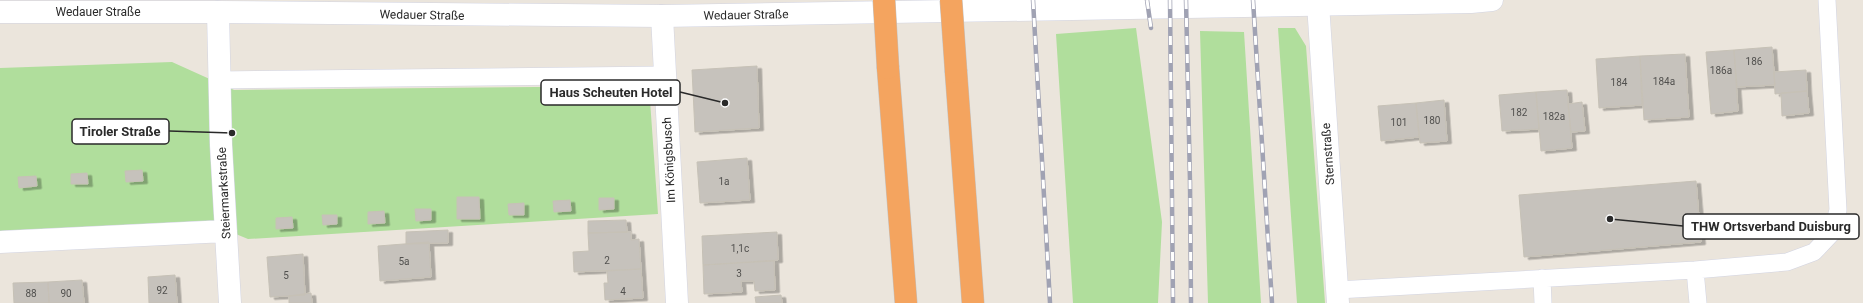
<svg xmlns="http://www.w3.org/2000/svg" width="1863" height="303" font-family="Roboto,sans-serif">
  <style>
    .green { fill: #b0de9c }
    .building { fill: #c6c2bc; stroke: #c6c1b6; filter: url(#shadow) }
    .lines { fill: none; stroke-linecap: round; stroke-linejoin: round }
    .service-casing { stroke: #d2d4e2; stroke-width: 18 }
    .minor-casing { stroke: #d2d4e2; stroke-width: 23 }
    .tertiary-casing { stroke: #d2d4e2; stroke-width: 23 }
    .motorway-casing { stroke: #c3c3c3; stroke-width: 23 }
    .service { stroke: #fff; stroke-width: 17 }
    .minor { stroke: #fff; stroke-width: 22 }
    .tertiary { stroke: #fff; stroke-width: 22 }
    .motorway { stroke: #f4a45f; stroke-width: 22 }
    .rail-casing { stroke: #a0a2b3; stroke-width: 4.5 }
    .rail { stroke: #fff; stroke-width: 3; stroke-dasharray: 9; stroke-linecap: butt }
    .motorway-bridge-casing { stroke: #c3c3c3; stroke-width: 23; stroke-linecap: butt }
    .motorway-bridge { stroke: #f4a45f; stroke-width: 22 }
    .labels { text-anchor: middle; stroke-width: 3; stroke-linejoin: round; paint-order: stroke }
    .number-label { font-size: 10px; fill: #51504e }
    .street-label { font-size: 12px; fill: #2a2a2a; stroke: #fff }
    .leader { fill: none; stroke: #2a2a2a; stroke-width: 1.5 }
    .callout-dot { fill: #2a2a2a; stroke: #fff; stroke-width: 1.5 }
    .callout { fill: #fff; stroke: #2a2a2a; stroke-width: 1.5 }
    .callout-label { font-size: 13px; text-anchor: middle; font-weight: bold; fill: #2a2a2a }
  </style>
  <defs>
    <filter id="shadow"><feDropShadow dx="4.5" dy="2.5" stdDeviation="0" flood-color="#0004"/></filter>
  </defs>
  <rect width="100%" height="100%" fill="#ebe5dc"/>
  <!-- green -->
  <path class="green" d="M1136,28L1162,222L1158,303H1073L1056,34Z
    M1278,28H1295L1306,46L1325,303H1297Z
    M1200,31L1244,32L1261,303H1208Z
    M172,62L234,90L649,86L658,214L248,239L204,221L0,231V68Z"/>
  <!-- building -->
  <path class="building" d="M1772,47L1775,85L1737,87L1734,50Z
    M1734,50L1738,111L1711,114L1706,52Z
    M1685,54L1689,117L1644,120L1640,56Z
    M1640,56L1642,105L1599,108L1596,59Z
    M757,66L759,128L695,132L692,70Z
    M1806,70L1807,91L1775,94L1774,72Z
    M1567,90L1572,148L1541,151L1536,92Z
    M1807,91L1809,113L1782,116L1781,93Z
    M1536,92L1539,129L1502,131L1499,95Z
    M1444,100L1447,141L1420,143L1416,103Z
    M1582,102L1585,131L1571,132L1568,104Z
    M1416,103L1419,137L1381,141L1378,106Z
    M747,158L750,200L700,203L697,162Z
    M142,170L143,181L126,182L125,171Z
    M87,173L88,184H71V174Z
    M36,176L37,186L19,188L18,177Z
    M1696,181L1701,242L1524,257L1519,195Z
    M457,197H479L480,219H457Z
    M599,198H614V209L599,210Z
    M570,200L571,211L554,212L553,201Z
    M524,203V215H509L508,204Z
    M415,209H431V220L416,221Z
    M384,211L385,223L368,224V212Z
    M322,215H337V224L323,225Z
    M292,217L293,228L276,229V218Z
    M626,220L627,232L588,233V221Z
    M448,230V243L406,244V232Z
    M627,232H631V240L639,239L641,269L574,272L573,252L589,251L588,233Z
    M777,232L778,260L703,265L702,236Z
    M429,242L431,277L380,281L378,246Z
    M303,254L305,295L270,297L267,257Z
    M774,261L775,290L755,291L754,281H741L742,292L704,294L703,265Z
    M641,269L643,298L605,300L604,283H608L607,271Z
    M175,275L177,303H149L148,277Z
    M82,280L84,303H49L48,282Z
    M48,282L49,303H14L13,283Z
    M311,293L312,303H289V296Z
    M781,295L782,303H756L755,297Z"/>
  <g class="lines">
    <defs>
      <path id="service" d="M220,80L665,75
        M1695,270L1787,262L1814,252L1832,233L1838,210L1827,0
        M1542,278L1543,303
        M1337,290L1695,270L1698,303"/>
      <path id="minor" d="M1318,4L1338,303
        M218,12L221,145L230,303
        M662,16L677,303
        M0,242L226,231"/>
      <path id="tertiary" d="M0,12H218L662,16L1471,2L1492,0"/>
      <path id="motorway" d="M888,68L906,303
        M956,72L973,303"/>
    </defs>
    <!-- service casing -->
    <use href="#service" class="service-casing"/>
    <!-- minor casing -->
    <use href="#minor" class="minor-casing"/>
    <!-- tertiary casing -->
    <use href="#tertiary" class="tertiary-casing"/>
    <!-- motorway casing -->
    <use href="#motorway" class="motorway-casing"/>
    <!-- service -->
    <use href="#service" class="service"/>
    <!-- minor -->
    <use href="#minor" class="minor"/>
    <!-- tertiary -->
    <use href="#tertiary" class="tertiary"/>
    <!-- motorway -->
    <use href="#motorway" class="motorway"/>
    <defs>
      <path id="rail" d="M1033,0L1050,303
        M1147,0L1151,28
        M1170,0L1173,303
        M1186,0L1190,182L1191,303
        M1253,0L1272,303"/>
    </defs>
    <!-- rail casing -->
    <use href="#rail" class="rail-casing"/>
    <!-- rail -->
    <use href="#rail" class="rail"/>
    <defs>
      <path id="motorway-bridge" d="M884,0L888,68
        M951,0L956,72"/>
    </defs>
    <!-- motorway-bridge casing -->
    <use href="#motorway-bridge" class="motorway-bridge-casing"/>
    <!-- motorway-bridge -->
    <use href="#motorway-bridge" class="motorway-bridge"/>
  </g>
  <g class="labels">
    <!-- number labels -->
    <g class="number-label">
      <text x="1754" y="65">186</text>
      <text x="1721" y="74">186a</text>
      <text x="1664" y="85">184a</text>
      <text x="1619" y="86">184</text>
      <text x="1519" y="116">182</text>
      <text x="1554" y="120">182a</text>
      <text x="1432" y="124">180</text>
      <text x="1399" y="126">101</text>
      <text x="724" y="185">1a</text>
      <text x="740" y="252">1,1c</text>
      <text x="607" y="264">2</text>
      <text x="404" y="265">5a</text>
      <text x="739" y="277">3</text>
      <text x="286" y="279">5</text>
      <text x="162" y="294">92</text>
      <text x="623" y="295">4</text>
      <text x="31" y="297">88</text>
      <text x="66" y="297">90</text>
    </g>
    <!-- street labels -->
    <g class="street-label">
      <text x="98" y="16">Wedauer Straße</text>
      <text transform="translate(422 15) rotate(1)" y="4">Wedauer Straße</text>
      <text transform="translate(746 15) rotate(-1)" y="4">Wedauer Straße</text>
      <text transform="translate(1328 154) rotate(-94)" y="4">Sternstraße</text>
      <text transform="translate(669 160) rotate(-93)" y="4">Im Königsbusch</text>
      <text transform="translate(224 193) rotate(-93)" y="4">Steiermarkstraße</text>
    </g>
  </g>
  <!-- callouts -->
  <path class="leader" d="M725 103L680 92M232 133L169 131M1610 219L1683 226"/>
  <g class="callout-dot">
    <circle cx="725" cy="103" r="4"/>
    <circle cx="232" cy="133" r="4"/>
    <circle cx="1610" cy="219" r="4"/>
  </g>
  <g class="callout">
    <rect x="541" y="80" width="139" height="25" rx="4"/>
    <rect x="72" y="119" width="97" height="25" rx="4"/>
    <rect x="1683" y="214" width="176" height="25" rx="4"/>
  </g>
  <g class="callout-label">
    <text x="611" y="97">Haus Scheuten Hotel</text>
    <text x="120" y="136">Tiroler Straße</text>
    <text x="1771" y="231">THW Ortsverband Duisburg</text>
  </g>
</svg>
